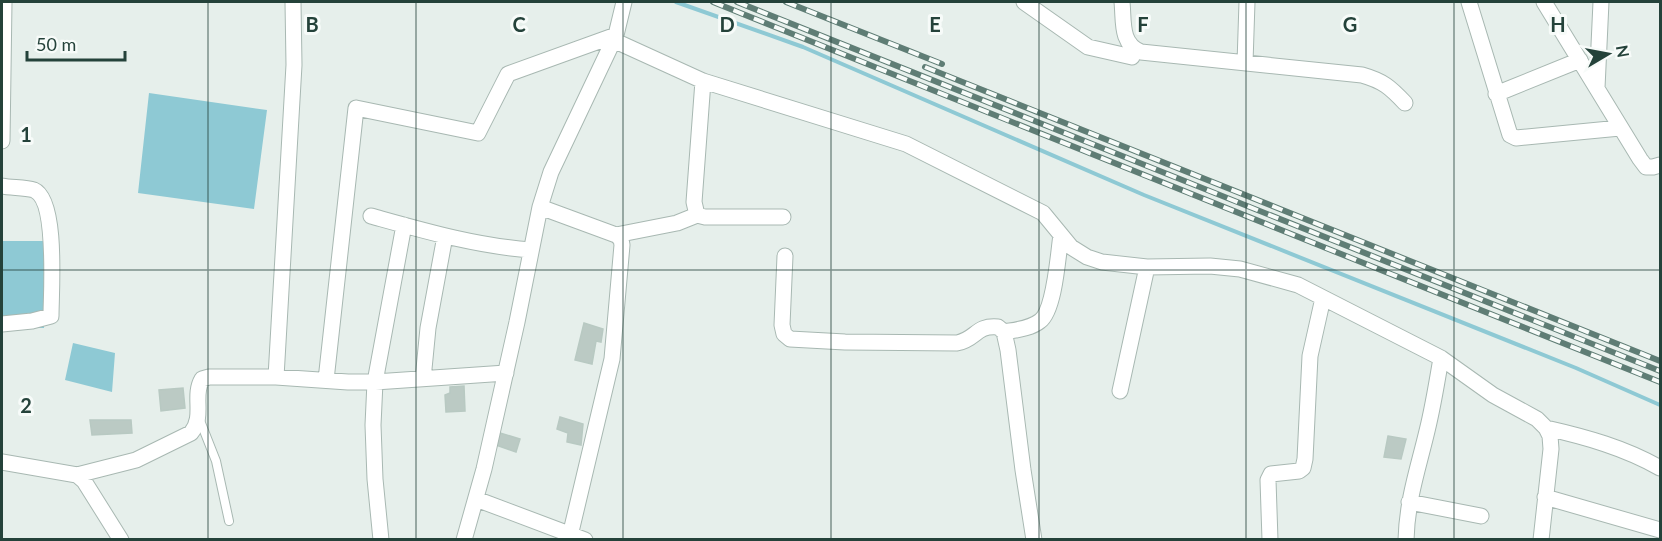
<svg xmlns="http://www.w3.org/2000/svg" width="1662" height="541" font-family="Lato,sans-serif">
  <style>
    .water { fill: #8ec9d4 }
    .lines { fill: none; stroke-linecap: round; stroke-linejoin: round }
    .stream { stroke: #8ec9d4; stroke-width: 4 }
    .building { fill: #bbcac4; stroke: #b8c9c2; stroke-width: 1.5 }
    .lane-casing { stroke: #a8b8b2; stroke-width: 10 }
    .street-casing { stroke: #a8b8b2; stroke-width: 17 }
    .lane { stroke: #fff; stroke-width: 8 }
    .street { stroke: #fff; stroke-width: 15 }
    .rail-casing { stroke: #5f7d75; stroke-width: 6 }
    .rail { stroke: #f7fbf9; stroke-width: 4; stroke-dasharray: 11; stroke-linecap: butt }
    .grid { fill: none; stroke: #24423a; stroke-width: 1.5; stroke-opacity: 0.55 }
    .grid-label { font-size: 20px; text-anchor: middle; font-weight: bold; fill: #24423a; stroke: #f7fbf9; stroke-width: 6; stroke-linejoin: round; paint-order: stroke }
  </style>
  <rect width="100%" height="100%" fill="#e6efeb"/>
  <!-- water -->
  <path class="water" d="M149,93L267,110L254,209L138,193Z
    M2,241H48L44,328H2Z
    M73,343L115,353L112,392L65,380Z"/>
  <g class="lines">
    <!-- stream -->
    <path class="stream" d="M676,2L803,47L1144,195L1576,368L1660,405"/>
  </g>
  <!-- building -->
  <path class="building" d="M584,323L603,329L601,342L596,341L592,364L575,360Z
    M464,386L465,411L446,412L445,395L450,393V387Z
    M183,388L185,408L161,411L159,390Z
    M560,417L583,424L581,445L567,442L568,433L557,429Z
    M90,420H131L132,433L92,435Z
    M500,433L520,439L516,452L496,445Z
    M1388,436L1406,439L1401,459L1384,457Z"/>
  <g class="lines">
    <defs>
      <path id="lane" d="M199,418L216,461L229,521"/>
      <path id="street" d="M1024,2L1088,47L1132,57
        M1122,2C1124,21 1120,44 1141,52L1362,75C1383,81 1390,87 1405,103
        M1469,2L1510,135L1516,138L1620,128
        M1544,2L1640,159L1646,167H1653L1660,165
        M613,40L703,81L906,144L1043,213L1071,247L1087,257L1102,262L1147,267L1210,266L1240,269L1298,285L1441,358L1493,395L1537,419L1546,428L1550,436L1551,449L1541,540
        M1245,63L1247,2
        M703,81L694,202L697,215L705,217H783
        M1597,88L1601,2
        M1496,94L1580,60
        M2,141L4,2
        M2,186C11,188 25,187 34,190C58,200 51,293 51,316L32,321L2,324
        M540,207L616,235L621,239L622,245L612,359L569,540
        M371,216C425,231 476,246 531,250
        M616,235L677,223L697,215
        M785,256L782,325L784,334L790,339L845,342L957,343C977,339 975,325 998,327L1004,332L1008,350L1023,470L1034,540
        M1004,332C1015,330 1030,329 1040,321C1055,310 1058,254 1061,235
        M276,377L294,65L293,2
        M423,379L428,328L445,236
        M326,380L356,108L478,133L508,74L616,35
        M1120,391L1147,267
        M1546,428C1586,437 1625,448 1660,468
        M2,462L77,475L84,481L121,540
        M77,475L136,460L191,433C205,416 192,396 202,379L209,377H276L348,382H375L506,373
        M1545,497L1660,530
        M476,499L585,540
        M1409,502L1481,516
        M381,540L375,479L373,425L375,382L404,225
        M464,540L484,469L517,322L540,207L551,172L616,35L624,2
        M1270,540L1268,480L1271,474L1299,471L1303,468L1305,459L1310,356L1323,298
        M1406,540C1407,500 1418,469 1427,431C1433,407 1437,382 1441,358"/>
    </defs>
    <!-- lane casing -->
    <use href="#lane" class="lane-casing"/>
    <!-- street casing -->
    <use href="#street" class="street-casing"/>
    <!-- lane -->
    <use href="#lane" class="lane"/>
    <!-- street -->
    <use href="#street" class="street"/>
    <defs>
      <path id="rail" d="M713,2L1660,382
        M737,2L1660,371
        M786,2L942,64
        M925,67L1660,361"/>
    </defs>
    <!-- rail casing -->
    <use href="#rail" class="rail-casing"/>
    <!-- rail -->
    <use href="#rail" class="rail"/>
  </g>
  <!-- grid -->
  <path class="grid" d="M208,2V540M416,2V540M623,2V540M831,2V540M1039,2V540M1246,2V540M1454,2V540M2,270H1660"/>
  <g class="grid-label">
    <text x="312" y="32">B</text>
    <text x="519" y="32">C</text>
    <text x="727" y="32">D</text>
    <text x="935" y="32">E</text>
    <text x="1143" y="32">F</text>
    <text x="1350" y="32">G</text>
    <text x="1558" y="32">H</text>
    <text x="26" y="142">1</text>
    <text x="26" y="413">2</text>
  </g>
  <!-- border -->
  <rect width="1662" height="541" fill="none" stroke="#24423a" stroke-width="6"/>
  <!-- north arrow -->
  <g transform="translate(1608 54) rotate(80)" stroke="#f7fbf9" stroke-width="4.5" paint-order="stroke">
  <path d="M0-4.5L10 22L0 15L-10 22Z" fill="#24423a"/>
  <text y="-9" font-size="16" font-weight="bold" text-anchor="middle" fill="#24423a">N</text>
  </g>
  <!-- scale -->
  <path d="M27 51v9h98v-9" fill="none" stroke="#24423a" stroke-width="3"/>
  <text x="36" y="51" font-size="18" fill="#24423a" stroke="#f7fbf9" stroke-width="4.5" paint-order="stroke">50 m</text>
</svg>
